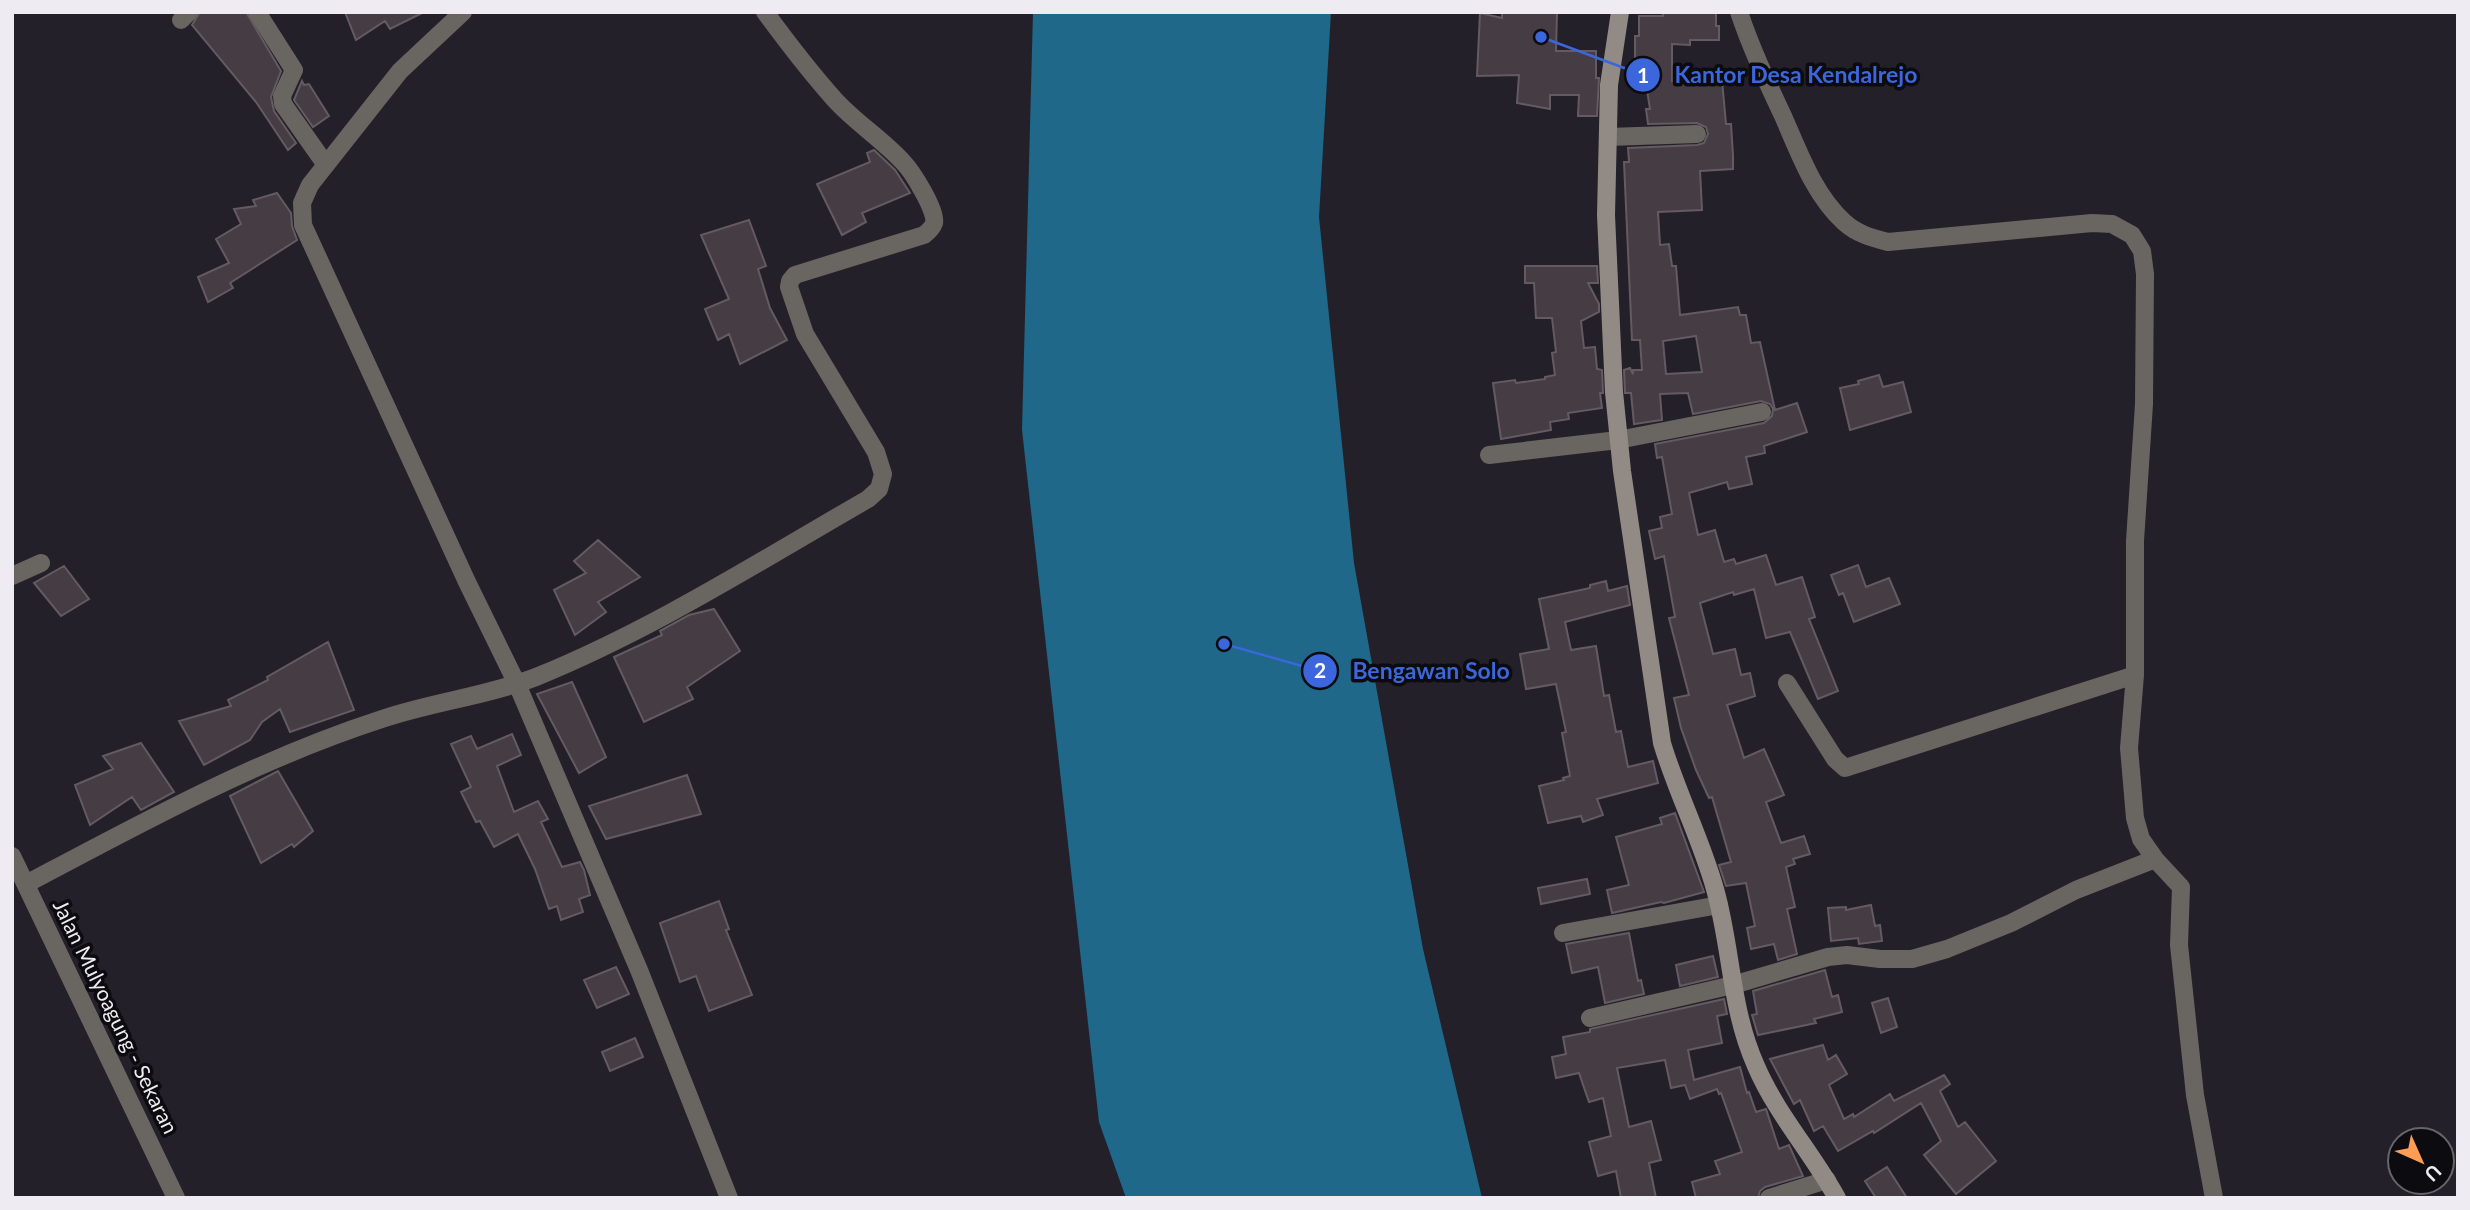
<svg xmlns="http://www.w3.org/2000/svg" width="2470" height="1210" font-family="Lato,sans-serif">
  <style>
    .water { fill: #1f688a }
    .building { fill: #463c43; stroke: #645a62; stroke-width: 2; fill-rule: evenodd }
    .lines { fill: none; stroke-linecap: round; stroke-linejoin: round }
    .street { stroke: #696561; stroke-width: 18 }
    .secondary { stroke: #928b85; stroke-width: 18 }
    .labels { text-anchor: middle; stroke-width: 7; stroke-linejoin: round; paint-order: stroke }
    .street-label { font-size: 21px; fill: #eeecf2; stroke: #0c0b0f }
    .leader { fill: none; stroke: #3c66dc; stroke-width: 2.5 }
    .callout-dot { fill: #3c66dc; stroke: #0c0b0f; stroke-width: 2.5 }
    .mark-label { font-size: 21px; text-anchor: middle; font-weight: bold; fill: #fff }
    .callout-label { font-size: 23px; text-anchor: middle; font-weight: bold; fill: #3c66dc; stroke: #0c0b0f; stroke-width: 7; stroke-linejoin: round; paint-order: stroke }
  </style>
  <rect width="100%" height="100%" fill="#232029"/>
  <!-- water -->
  <path class="water" d="M1033,12H1331L1319,217L1354,563L1423,949L1482,1198H1126L1099,1122L1022,430Z"/>
  <!-- building -->
  <path class="building" d="M200,12H246L281,71L271,97L274,111L296,143L288,150L256,102L192,25Z
    M345,12H424L390,29L385,21L356,40Z
    M1502,12H1557L1556,51H1596V78H1599L1597,116H1578L1579,95H1550V109L1517,103L1519,75L1477,76L1480,13L1502,18Z
    M1663,12H1716V26H1719V40H1690V45L1672,44V81L1688,79L1689,83L1722,80L1726,124H1731L1733,155V169L1700,171L1702,210L1658,212L1660,245L1669,244L1672,266H1676L1680,315L1738,307L1740,315H1746L1751,343L1760,342L1775,410L1797,403L1807,432L1764,446L1765,453L1746,457L1752,484L1729,489L1727,482L1689,493L1698,535L1715,530L1724,562L1734,559L1736,564L1766,555L1776,585L1802,577L1815,617L1809,619L1838,691L1818,699L1790,632L1766,638L1754,589L1734,595L1733,592L1700,603L1713,654L1735,649L1741,675L1750,673L1755,696L1727,705L1744,758L1764,749L1784,795L1766,802L1781,843L1804,836L1810,854L1793,859L1795,864L1786,867L1795,907L1787,909L1797,954L1778,960L1774,944L1751,949L1747,928L1755,926L1746,883L1726,886L1719,865L1731,862L1712,797L1709,798L1696,770L1681,728L1674,698L1689,695L1669,618L1675,617L1664,556L1655,559L1649,531L1662,528L1660,517L1672,514L1662,457L1657,458L1655,444L1764,423L1772,416L1773,409L1770,404L1761,401L1693,414L1688,393L1660,394L1662,420L1634,424L1631,393H1625L1624,370L1630,368L1633,374V370H1642L1640,340H1632L1624,162H1629L1628,148L1697,145L1704,143L1708,134L1706,127L1697,123L1648,124L1646,109H1650L1645,77H1635V36H1639V16H1663ZM1696,336L1702,372L1666,374L1663,341Z
    M302,81L304,85L309,84L329,116L313,127L294,100Z
    M874,150L895,170L910,193L862,213L866,222L842,235L817,184L870,162L867,153Z
    M277,193L291,213L292,226L297,240L230,283L233,288L208,302L198,277L229,263L216,239L241,224L234,209L256,206L253,200Z
    M749,220L766,266L758,269L770,308L787,340L740,364L729,334L718,340L705,309L729,299L701,235Z
    M1525,266H1597L1598,283H1588L1599,304V312L1581,321L1584,348L1595,347L1597,369L1602,370L1603,393H1600L1602,408L1568,413L1569,419L1550,422L1551,430L1501,439L1493,383L1515,380L1516,383L1545,379V377L1555,375L1552,353L1556,352L1552,318H1536L1534,283H1525Z
    M1879,375L1883,387L1903,382L1911,412L1850,430L1840,388L1859,384L1858,381Z
    M598,540L640,577L598,602L606,612L575,635L554,590L586,573L574,561Z
    M1858,565L1866,587L1889,578L1900,604L1854,622L1843,593L1839,595L1831,575Z
    M64,566L89,599L61,616L34,583Z
    M1606,581L1608,591L1627,586L1630,605L1565,622L1571,650L1596,646L1604,696L1609,695L1616,732L1621,731L1628,767L1653,761L1658,783L1597,799L1603,815L1583,822L1581,816L1548,823L1539,786L1564,780L1563,778L1570,776L1562,733L1566,732L1556,684L1526,689L1520,654L1549,649L1539,599L1590,588V585Z
    M714,609L740,651L687,687L693,699L644,722L614,657L662,635L660,631L689,615Z
    M328,642L354,710L290,732L280,709L262,722L250,740L204,765L179,721L231,706L228,700L268,680L267,677Z
    M572,682L606,757L579,773L537,694Z
    M512,734L521,755L497,766L514,812L538,801L548,819L541,822L562,867L580,862L584,870L590,895L579,899L583,912L561,920L557,906L549,909L535,869L518,834L494,847L480,821L476,822L461,792L471,787L451,744L471,736L477,749Z
    M141,743L174,792L141,810L132,797L90,825L75,785L113,769L103,756Z
    M278,771L313,831L294,847L292,844L261,863L230,796Z
    M687,775L701,814L606,839L589,806Z
    M1675,813L1704,892L1664,903L1661,902L1612,913L1607,890L1629,885L1616,837L1662,824L1660,818Z
    M1587,879L1590,894L1541,904L1538,888Z
    M719,901L729,929L726,930L752,995L709,1011L696,976L680,982L660,923Z
    M1871,905L1875,926L1880,925L1882,941L1859,944L1858,938L1831,941L1828,908L1846,907V910Z
    M1629,933L1638,981L1641,980L1644,994L1605,1003L1598,967L1572,973L1566,944Z
    M1713,956L1718,977L1680,986L1676,965Z
    M616,967L629,994L597,1008L584,980Z
    M1825,970L1832,997L1838,995L1842,1012L1814,1019L1816,1023L1758,1035L1752,1015L1757,1014L1753,991Z
    M1888,998L1897,1027L1881,1033L1872,1003Z
    M1724,999L1727,1014L1717,1016L1722,1043L1688,1050L1694,1080L1740,1067L1747,1093L1749,1092L1756,1112L1766,1109L1779,1149L1789,1145L1803,1176L1765,1187L1760,1191L1758,1198H1696L1692,1182L1720,1174L1715,1161L1742,1152L1721,1093L1719,1094L1717,1089L1690,1099L1685,1085L1671,1088L1665,1060L1617,1068L1629,1127L1651,1121L1661,1160L1649,1163L1656,1198H1621L1616,1171L1598,1176L1589,1142L1611,1136L1603,1098L1589,1102L1579,1073L1556,1078L1552,1057L1566,1054L1563,1037L1590,1032V1029Z
    M635,1038L643,1057L610,1071L602,1052Z
    M1823,1045L1828,1060L1836,1055L1847,1074L1829,1085L1844,1119L1853,1114L1854,1117L1890,1094L1894,1101L1944,1075L1950,1084L1940,1091L1958,1127L1965,1122L1996,1161L1956,1194L1924,1155L1941,1141L1921,1103L1874,1133L1873,1131L1838,1151L1823,1126L1814,1131L1800,1100L1794,1104L1770,1059Z
    M1887,1167L1907,1198H1876L1865,1181Z"/>
  <g class="lines">
    <!-- street -->
    <path class="street" d="M257,12L294,70L282,96L283,104L326,165
      M463,12L400,71L310,185L302,203L303,225L467,582L517,684L639,970L729,1198
      M1739,12C1751,48 1767,82 1783,116C1799,152 1814,195 1844,222C1857,234 1872,238 1888,242L2092,223L2112,224L2132,235L2142,251L2145,274L2144,404L2135,541V675L2129,748L2135,818L2141,839L2155,859L2181,887L2179,945L2195,1095L2214,1198
      M181,20L189,12
      M1608,137L1697,134
      M1489,455L1618,440L1762,412
      M12,576L41,563
      M1787,683L1835,759L1845,768L2135,675
      M12,856L176,1198
      M26,884C141,823 258,759 382,719C432,702 487,696 536,677C652,630 760,561 868,499L879,489L883,474L876,452L805,334L789,287L790,281L795,275L924,235C928,232 932,229 934,223C937,211 912,171 903,162C882,139 856,123 835,100C810,72 787,42 765,12
      M1563,933L1719,905
      M1590,1018L1733,985L1828,957L1847,955L1880,959H1912L1947,949L2011,923L2076,890L2155,859
      M1769,1198L1827,1180"/>
    <!-- secondary -->
    <path class="secondary" d="M1620,12L1609,85L1606,215L1614,392L1622,471L1662,743C1677,793 1701,839 1715,889C1732,949 1730,1008 1756,1066C1776,1113 1812,1153 1837,1198"/>
  </g>
  <g class="labels">
    <!-- street labels -->
    <g class="street-label">
      <text transform="translate(115 1017) rotate(64)" y="7">Jalan Mulyoagung - Sekaran</text>
    </g>
  </g>
  <!-- callouts -->
  <path class="leader" d="M1541 37L1643 75M1224 644L1320 671"/>
  <g class="callout-dot">
    <circle cx="1541" cy="37" r="7"/>
    <circle cx="1224" cy="644" r="7"/>
    <circle cx="1643" cy="75" r="18"/>
    <circle cx="1320" cy="671" r="18"/>
  </g>
  <g class="mark-label">
    <text x="1643" y="83">1</text>
    <text x="1320" y="678">2</text>
  </g>
  <g class="callout-label">
    <text x="1796" y="83">Kantor Desa Kendalrejo</text>
    <text x="1431" y="679">Bengawan Solo</text>
  </g>
  <!-- border -->
  <rect width="2470" height="1210" fill="none" stroke="#eeecf2" stroke-width="28"/>
  <!-- north arrow -->
  <g transform="translate(2421 1161) rotate(135)"><circle r="33" fill="#0c0b0f" stroke="#66656a" stroke-width="2"/>
  <path d="M0-5L12 26L0 18L-12 26Z" fill="#fd9d55"/>
  <text y="-10" font-size="19" font-weight="bold" text-anchor="middle" fill="#eeecf2">U</text>
  </g>
</svg>
